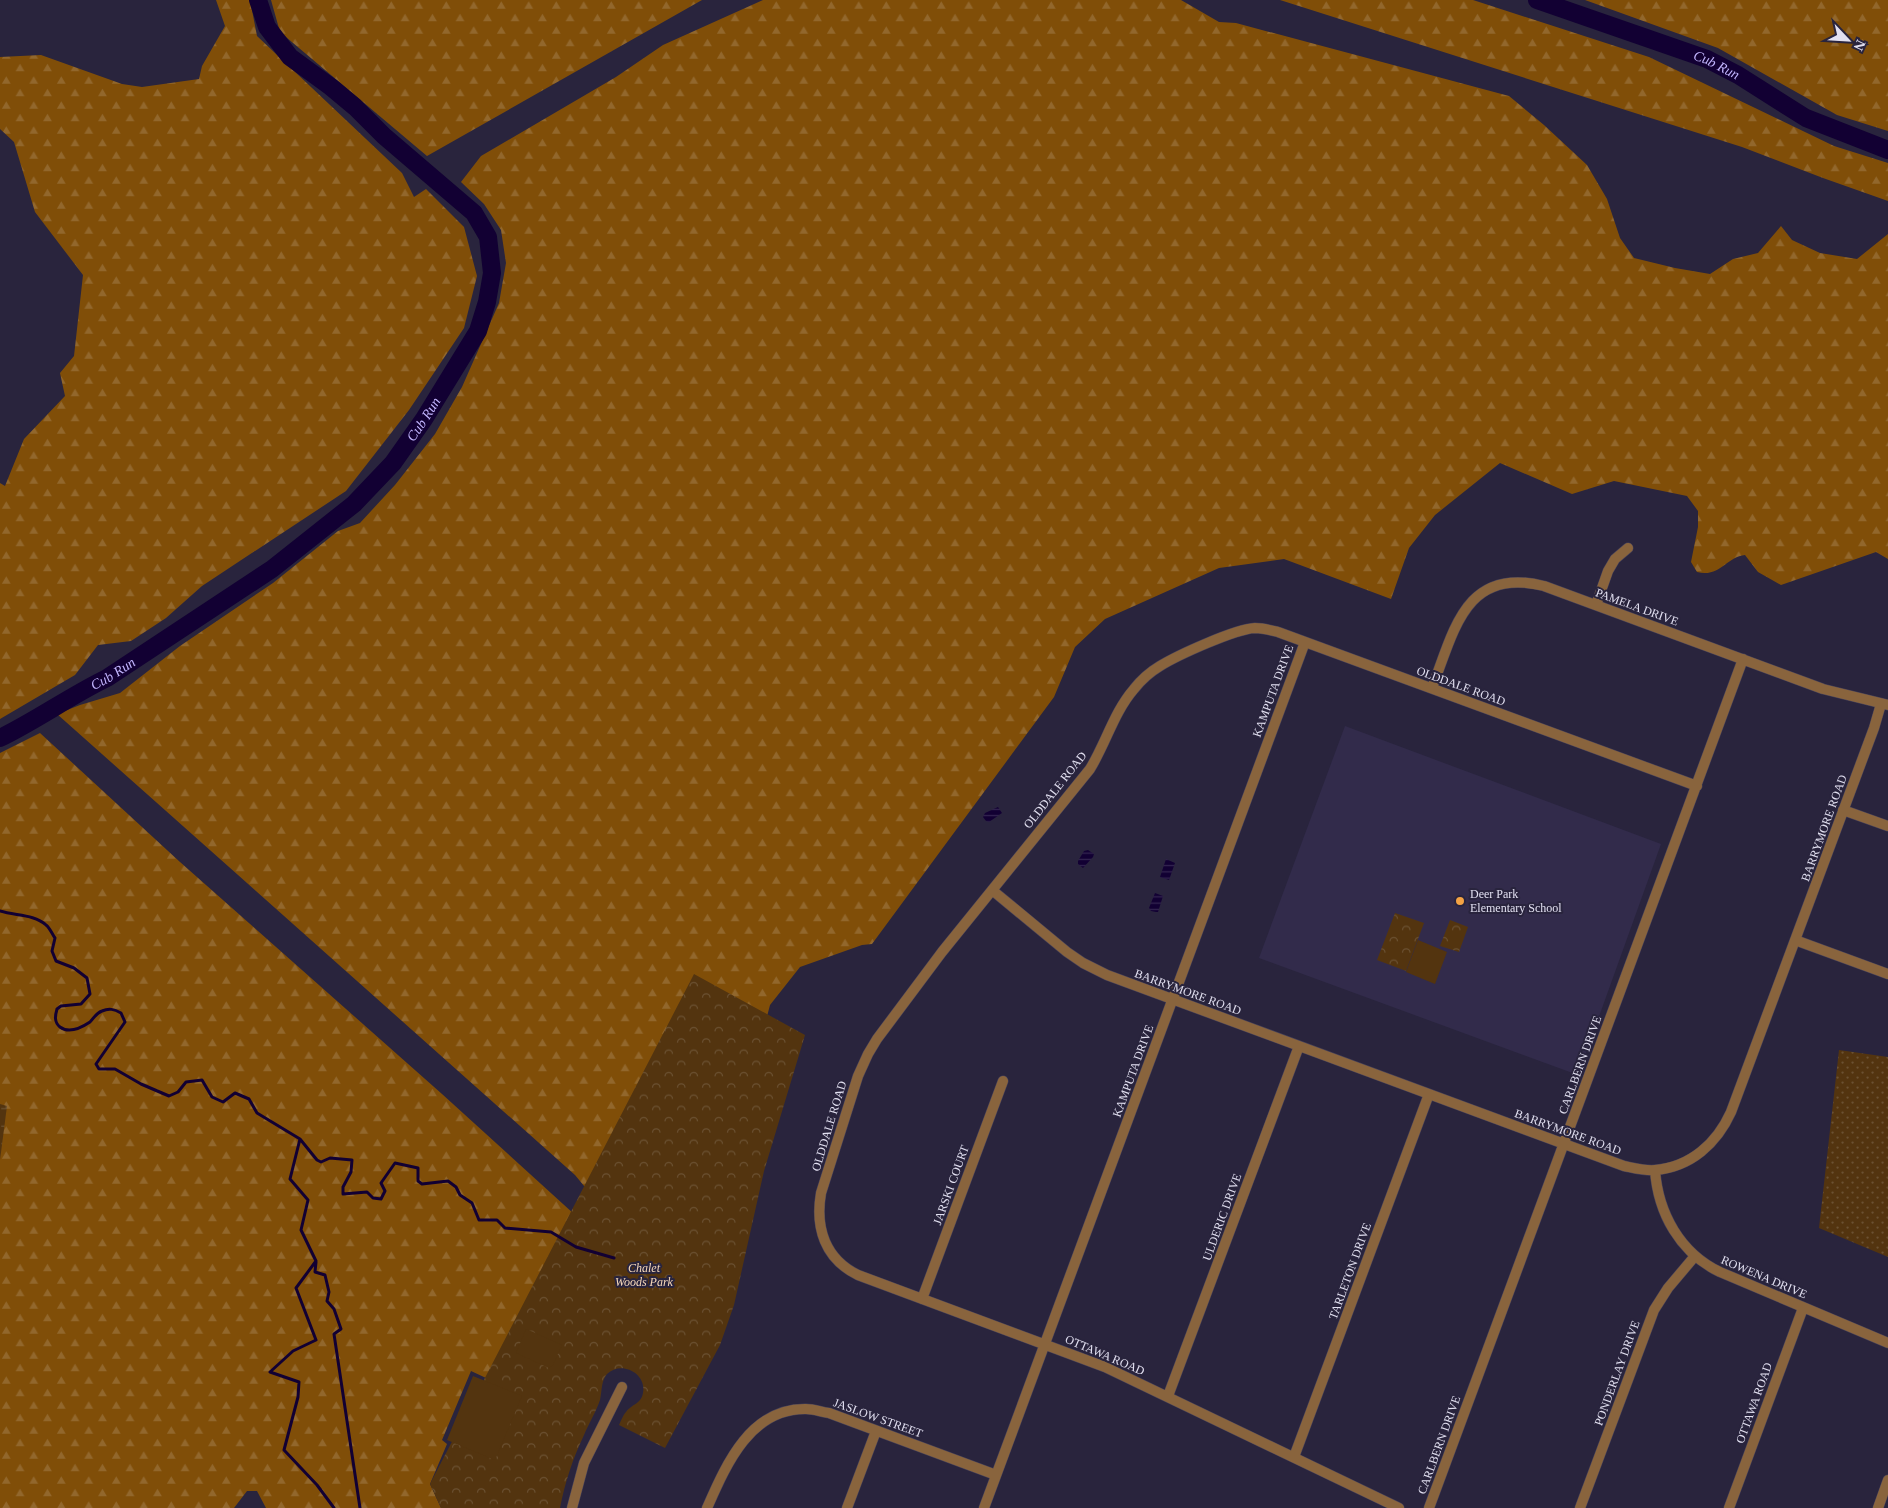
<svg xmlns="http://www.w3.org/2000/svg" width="1888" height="1508" font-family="Georgia,serif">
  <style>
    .built { fill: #322b4b }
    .grass { fill: url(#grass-dots) }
    .forest { fill: url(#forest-firs) }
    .wetland { fill: url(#wetland-marsh) }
    .park { fill: url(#park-crowns) }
    .pitch { fill: #53340f }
    .water { fill: url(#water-rules) }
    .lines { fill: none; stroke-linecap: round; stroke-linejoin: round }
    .stream { stroke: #120033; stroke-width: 3 }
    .river { stroke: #120033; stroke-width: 18 }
    .minor-casing { stroke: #47425a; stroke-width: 11 }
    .minor { stroke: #89643d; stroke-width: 10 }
    .poi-dot { fill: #f4a344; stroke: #29243d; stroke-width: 2 }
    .labels { text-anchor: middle; stroke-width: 4; stroke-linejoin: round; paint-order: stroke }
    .street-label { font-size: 12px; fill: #e2e0f1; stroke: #29243d }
    .poi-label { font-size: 12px; fill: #e2e0f1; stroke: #29243d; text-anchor: start }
    .park-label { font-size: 12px; font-style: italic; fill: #f8dabb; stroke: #29243d }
    .water-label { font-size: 14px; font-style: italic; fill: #c2b4fe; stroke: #29243d }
  </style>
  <defs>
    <pattern id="grass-dots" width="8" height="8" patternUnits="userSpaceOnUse" patternTransform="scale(1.25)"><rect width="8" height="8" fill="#53340f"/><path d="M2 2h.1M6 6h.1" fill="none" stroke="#6b5132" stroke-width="1.8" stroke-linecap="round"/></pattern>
    <pattern id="forest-firs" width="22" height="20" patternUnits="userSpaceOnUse" patternTransform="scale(1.25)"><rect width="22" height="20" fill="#804e08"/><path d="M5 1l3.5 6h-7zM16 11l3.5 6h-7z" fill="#92672c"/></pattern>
    <pattern id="wetland-marsh" width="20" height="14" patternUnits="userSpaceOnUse" patternTransform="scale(1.25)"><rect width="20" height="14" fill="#53340f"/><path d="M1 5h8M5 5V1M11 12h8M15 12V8" fill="none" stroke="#6b5132"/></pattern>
    <pattern id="park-crowns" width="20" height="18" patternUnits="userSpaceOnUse" patternTransform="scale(1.25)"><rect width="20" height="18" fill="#53340f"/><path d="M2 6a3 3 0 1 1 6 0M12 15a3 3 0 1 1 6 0" fill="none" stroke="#6b5132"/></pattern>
    <pattern id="water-rules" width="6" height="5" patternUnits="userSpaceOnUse" patternTransform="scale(1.25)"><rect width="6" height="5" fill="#120033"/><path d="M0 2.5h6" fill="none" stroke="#342551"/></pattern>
  </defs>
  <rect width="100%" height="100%" fill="#29243d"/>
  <!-- built -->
  <path class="built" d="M1345,726L1661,844L1578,1075L1259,958Z"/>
  <!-- grass -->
  <path class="grass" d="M1839,1050L1888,1057V1257L1819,1228Z"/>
  <!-- forest -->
  <path class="forest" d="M216,0H250L257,36L402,173L414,197L426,189L464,227L477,276L464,328L409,410L346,491L202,586L166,618L131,641L98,645L75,675L0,719V483L5,486L24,439L65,396L60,373L74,356L83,275L35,212L14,142L0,129V57L41,55L122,84L142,87L199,79L202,66L225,26Z
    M271,0H702L427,156L280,32Z
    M763,0H1181L1219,22L1236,23L1509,96L1544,125L1587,165L1607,199L1620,238L1634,258L1675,268L1710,274L1733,259L1758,253L1781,226L1792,240L1820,253L1857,259L1888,234V559L1876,552L1781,585L1758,572L1745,555C1726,557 1720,578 1697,572L1691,562L1698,527V511L1687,496L1614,481L1572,494L1500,463L1435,515L1409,548L1391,599L1284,559L1219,568L1105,619L1075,647L1054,697L872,944L862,945L800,967L770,1005L760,1043L594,1198L575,1175L57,714L80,705L120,693L180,646L273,583L338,531L360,523L395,485L435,434L462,387L499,303L506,263L501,230L484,204L461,182L481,156L616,77L663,45Z
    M1280,0H1473L1649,57L1834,146L1888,163V201L1823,178L1742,147Z
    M1585,0H1888V131L1837,115L1718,48Z
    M40,733L180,862L442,1094L574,1214L499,1384L471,1371L442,1440L447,1444L430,1484L441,1508H266L257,1491H247L234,1508H0V753Z"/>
  <!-- wetland -->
  <path class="wetland" d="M0,1104L7,1106L0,1160Z"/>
  <!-- park -->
  <path class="park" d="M1395,913L1424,923L1406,971L1377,960Z
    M1450,920L1468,927L1459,952L1440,946Z
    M694,974L805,1035L764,1171L734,1305L720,1345L665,1448L619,1425C621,1421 623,1415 626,1412C632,1404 641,1404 643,1393C647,1373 621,1360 607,1374C601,1381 602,1391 600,1400C596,1412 589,1423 584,1435C573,1458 565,1482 560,1508H441L430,1484Z"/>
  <!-- pitch -->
  <path class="pitch" d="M1418,940L1447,952L1435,984L1406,972Z
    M526,1329L562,1345L553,1365L549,1368L516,1353Z
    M473,1376L522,1396L495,1460L447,1440Z"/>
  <!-- water -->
  <path class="water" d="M998,807L1002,813L989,822L986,821L983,817L985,813Z
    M1088,850L1094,854L1093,857L1083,868L1078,864V861L1084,851Z
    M1166,859L1175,863L1169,880L1160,877Z
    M1155,893L1163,896L1158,912H1156L1151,911L1149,908Z"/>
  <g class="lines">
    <!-- stream -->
    <path class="stream" d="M0,911C15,916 34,914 46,925C50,928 52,934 55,938L52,951L56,961L74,968L87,978L90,994L81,1004L61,1006L57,1009C55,1016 54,1022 60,1027C69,1034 81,1028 90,1022C94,1018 96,1013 102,1011C109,1008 114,1009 121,1013L125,1022L96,1064L99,1069H115L141,1084L169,1096L178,1092L186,1082L202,1080L212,1097L223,1102L235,1093L249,1099L257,1113L300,1139L290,1179L308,1200L301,1230L316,1261L296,1288L316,1340L293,1351L270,1372L299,1382L298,1397L284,1450L317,1485L334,1508
      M300,1139L317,1160L321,1162L330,1158L352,1160L351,1172L343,1187V1194L367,1192L373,1198L381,1199L385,1191L381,1183L395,1163L418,1168V1181L422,1184L448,1181L456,1187L460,1195L472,1203L479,1220H497L505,1228L551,1232L576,1247L614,1258
      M316,1262L315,1272L325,1275L329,1292L327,1301L334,1309L341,1329L334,1334L360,1508"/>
    <!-- river -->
    <g class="river">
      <path id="s1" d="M1537,0L1707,59L1738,75L1806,118L1888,150"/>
      <path id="s2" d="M0,738C37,720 70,696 107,678L272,569L354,504L393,463L424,419L478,331L487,302L492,273L488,237L474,213L384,136L355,107L331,87L290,57L267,27L258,0"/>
    </g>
    <defs>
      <path id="minor" d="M1596,605L1608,571L1615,559L1628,548
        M1432,688C1454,631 1465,566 1544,586L1823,689L1888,705
        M1843,810L1888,826
        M992,890L1067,952L1083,963L1107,975L1624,1166C1634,1168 1645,1171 1655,1170C1691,1167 1717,1143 1731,1112L1874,728L1881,704
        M1795,940L1888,974
        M1655,1170C1658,1213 1680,1253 1720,1272L1888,1343
        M922,1299L1003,1081
        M1168,1396L1299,1046
        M1294,1457L1429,1094
        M572,1508L584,1463L622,1387
        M707,1508C726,1465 750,1408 806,1409C814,1409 821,1412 829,1413L996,1475
        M847,1508L876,1431
        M984,1508L1305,642
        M1399,1508L1105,1367L858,1275C825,1259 815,1228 821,1193L858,1076L868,1054L877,1039L942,952L1090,769C1106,743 1114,712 1134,689C1141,680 1150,672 1160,666C1178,655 1235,629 1255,628C1263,628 1270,630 1278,632L1697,786
        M1429,1508L1743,659
        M1580,1508L1654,1310L1668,1288L1695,1256
        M1729,1508L1803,1308
        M1878,1508L1888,1480"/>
    </defs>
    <!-- minor casing -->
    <use href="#minor" class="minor-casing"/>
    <!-- minor -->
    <use href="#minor" class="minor"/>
  </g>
  <!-- markers -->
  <circle class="poi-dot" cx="1460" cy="901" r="5"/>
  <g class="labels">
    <!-- street labels -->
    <g class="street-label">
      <text transform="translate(1637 607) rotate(20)" y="4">PAMELA DRIVE</text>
      <text transform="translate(1461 686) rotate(20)" y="4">OLDDALE ROAD</text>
      <text transform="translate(1273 691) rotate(-70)" y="4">KAMPUTA DRIVE</text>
      <text transform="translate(1055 790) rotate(-52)" y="4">OLDDALE ROAD</text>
      <text transform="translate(1824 828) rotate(-70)" y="4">BARRYMORE ROAD</text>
      <text transform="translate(1188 992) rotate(20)" y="4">BARRYMORE ROAD</text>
      <text transform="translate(1580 1065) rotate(-70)" y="4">CARLBERN DRIVE</text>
      <text transform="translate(1133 1071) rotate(-70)" y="4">KAMPUTA DRIVE</text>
      <text transform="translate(829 1126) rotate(-73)" y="4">OLDDALE ROAD</text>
      <text transform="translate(1568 1132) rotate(20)" y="4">BARRYMORE ROAD</text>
      <text transform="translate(951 1185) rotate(-70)" y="4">JARSKI COURT</text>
      <text transform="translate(1222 1217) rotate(-70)" y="4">ULDERIC DRIVE</text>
      <text transform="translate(1350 1271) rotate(-70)" y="4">TARLETON DRIVE</text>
      <text transform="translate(1764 1277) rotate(23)" y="4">ROWENA DRIVE</text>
      <text transform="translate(1105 1355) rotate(23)" y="4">OTTAWA ROAD</text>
      <text transform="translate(1617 1373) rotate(-70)" y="4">PONDERLAY DRIVE</text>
      <text transform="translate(1754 1403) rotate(-70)" y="4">OTTAWA ROAD</text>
      <text transform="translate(878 1418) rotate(20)" y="4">JASLOW STREET</text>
      <text transform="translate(1439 1445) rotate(-70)" y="4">CARLBERN DRIVE</text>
    </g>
    <!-- poi labels -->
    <g class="poi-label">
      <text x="1470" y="898">Deer Park<tspan x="1470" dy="14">Elementary School</tspan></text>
    </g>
    <!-- park labels -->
    <g class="park-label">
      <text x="644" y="1272">Chalet<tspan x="644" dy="14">Woods Park</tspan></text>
    </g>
    <!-- water labels -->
    <g class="water-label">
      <text dy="5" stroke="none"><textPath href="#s1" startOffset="191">Cub Run</textPath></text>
      <text dy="5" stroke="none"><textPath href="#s2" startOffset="535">Cub Run</textPath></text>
      <text dy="5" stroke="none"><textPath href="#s2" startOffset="130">Cub Run</textPath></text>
    </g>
  </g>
  <!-- north arrow -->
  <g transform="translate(1848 40) rotate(115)" stroke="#29243d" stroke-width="4" paint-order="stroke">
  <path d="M0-4L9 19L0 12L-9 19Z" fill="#e2e0f1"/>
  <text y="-8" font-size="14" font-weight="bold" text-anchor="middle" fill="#e2e0f1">N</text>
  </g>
</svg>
